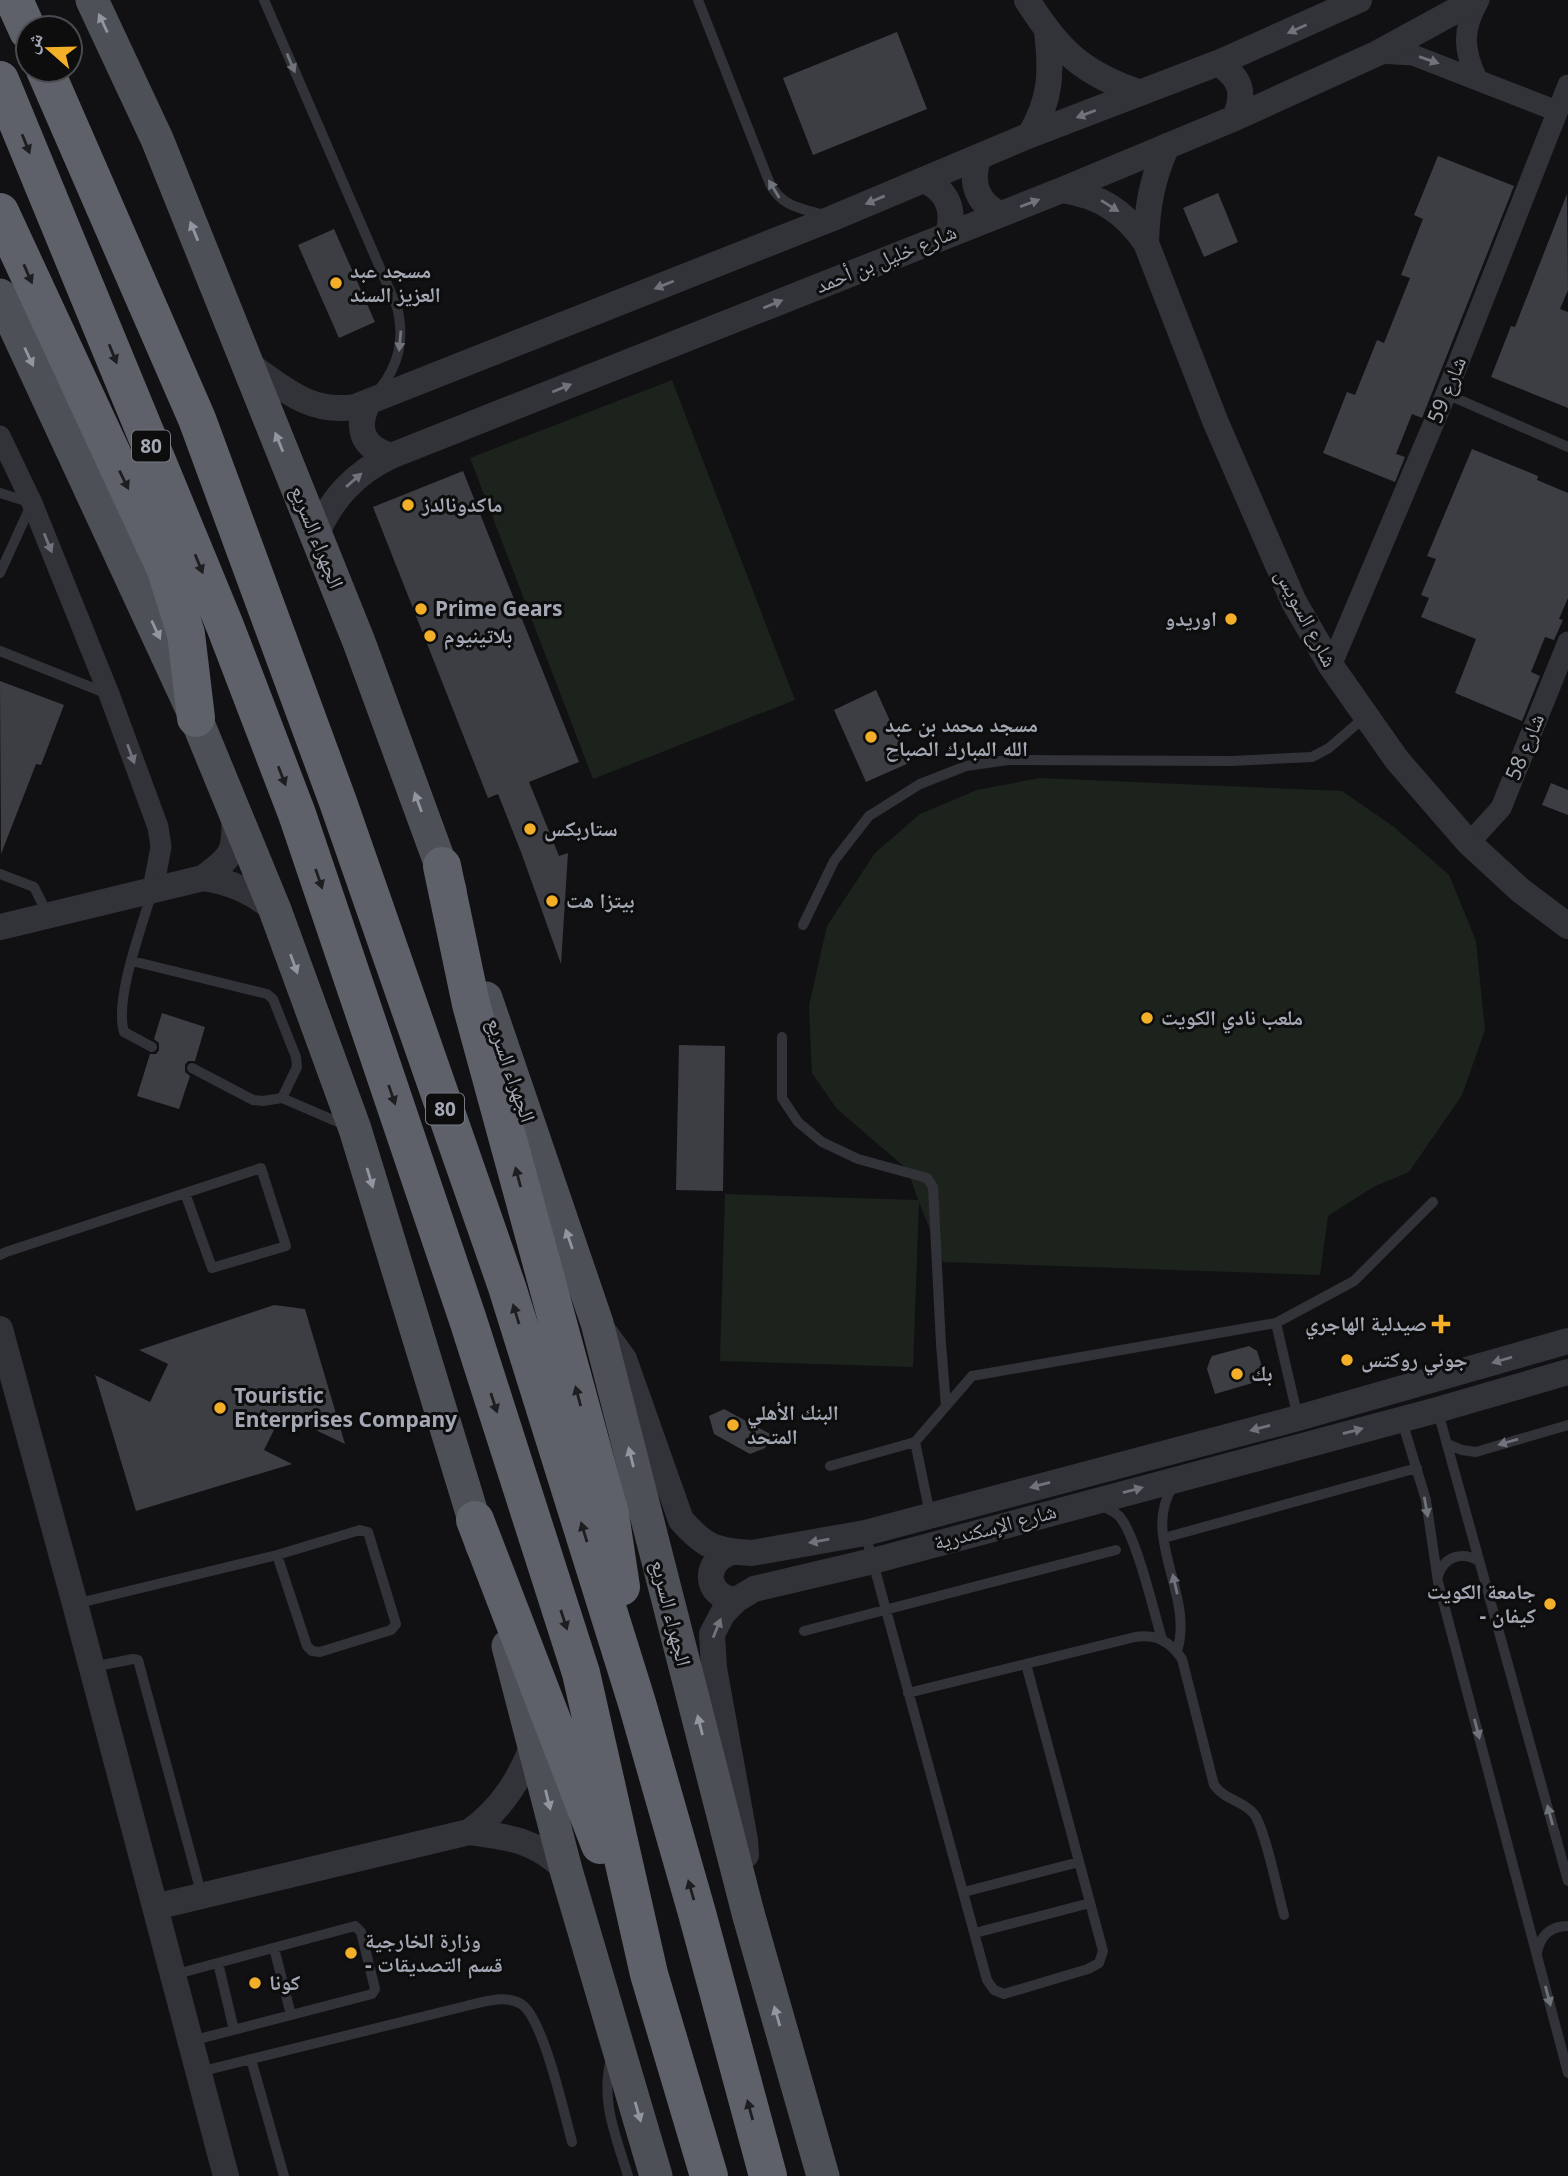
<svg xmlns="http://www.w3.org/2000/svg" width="1568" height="2176" font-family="'Noto Sans','Noto Naskh Arabic',sans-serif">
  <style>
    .green { fill: #1c231d }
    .building { fill: #3d3e43 }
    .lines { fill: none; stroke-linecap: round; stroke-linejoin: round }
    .service { stroke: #323338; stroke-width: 10 }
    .minor { stroke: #323338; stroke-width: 21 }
    .tertiary { stroke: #323338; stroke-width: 26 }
    .primary { stroke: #4e5057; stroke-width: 33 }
    .motorway { stroke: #5e6169; stroke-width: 38 }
    .oneway { fill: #9296a1 }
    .oneway2 { fill: #70737c }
    .oneway3 { fill: #1d1e20 }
    .poi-dot { fill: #f4af29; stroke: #0d0d0e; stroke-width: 2.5 }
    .labels { text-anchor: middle; stroke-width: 6; stroke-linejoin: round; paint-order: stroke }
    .shield { fill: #0d0d0e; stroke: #767a82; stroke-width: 2 }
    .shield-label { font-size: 19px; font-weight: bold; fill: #a3a8b4 }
    .street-label { font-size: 21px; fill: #a3a8b4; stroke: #0d0d0e }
    .poi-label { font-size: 21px; font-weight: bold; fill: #a3a8b4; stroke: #0d0d0e; text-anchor: start }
  </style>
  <rect width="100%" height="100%" fill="#111113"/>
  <!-- green -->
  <path class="green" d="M672,380L795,700L593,779L470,458Z
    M1040,778L1342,791L1394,827L1449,875L1476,941L1485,1030L1462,1095L1409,1172L1373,1187L1328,1216L1320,1275L943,1262L919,1202L913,1367L720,1361L725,1194L918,1200L908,1170L837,1109L812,1073L809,1006L827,926L875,853L920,814L977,790Z"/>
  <!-- building -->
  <path class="building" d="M897,32L927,109L813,155L783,78Z
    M1438,156L1514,186L1422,418L1412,414L1396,454L1405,457L1395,482L1323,453L1347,392L1355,395L1377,340L1384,343L1410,278L1401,275L1423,219L1414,215Z
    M1218,193L1238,242L1204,257L1183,208Z
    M1567,194L1568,290L1560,309L1568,312V408L1491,377L1511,326L1515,327Z
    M334,229L375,322L339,338L298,245Z
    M1472,449L1538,476L1537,480L1568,493V598L1559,619L1563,620L1554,640L1545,637L1531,672L1540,676L1522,721L1455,693L1476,639L1421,617L1429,598L1421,595L1436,559L1427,556Z
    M463,471L579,762L529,782L559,856L568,853L561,964L521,852L498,794L488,798L373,507Z
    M0,681L64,705L41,765L36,764L1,854Z
    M876,690L909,763L866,782L834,710Z
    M1551,783L1568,790V815L1542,805Z
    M162,1013L205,1027L195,1061H188L185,1065V1072L190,1076L179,1109L137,1096L150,1054H156L159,1050V1043L154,1039Z
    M679,1045L725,1046L723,1191L676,1190Z
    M274,1305L305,1309L345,1444L282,1414L264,1450L292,1464L136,1511L95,1375L150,1402L168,1364L139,1350Z
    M1249,1346L1257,1351L1266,1379L1215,1394L1207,1369L1210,1360L1212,1356Z
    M724,1409L772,1435L765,1448L750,1454L714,1434L709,1416Z"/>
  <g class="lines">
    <!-- service -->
    <path class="service" d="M264,0L397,307C405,339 399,365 379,390
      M698,0L770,184C783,208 802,208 827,216
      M1446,394L1568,447
      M0,493L32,503L0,573
      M0,651L108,694
      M0,874L34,887L48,915
      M152,892C142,926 114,1000 124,1032L152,1047
      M803,925L834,861L869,816L920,784L966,766L1008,760L1231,761L1312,757L1329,748L1366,716
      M132,961L267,994L273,999L296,1057L297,1067L282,1098
      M782,1037V1098L798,1122L822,1142L858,1159L927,1178L933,1187L941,1344L946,1406
      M192,1068L253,1100L263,1101L282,1098L347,1126
      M0,1255L6,1252L261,1168L286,1246L212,1268L185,1193
      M1276,1323L1298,1418
      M1438,1412L1568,1881
      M1402,1421L1426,1500L1438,1582L1568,2073
      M915,1442L930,1514
      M1447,1444L1462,1450L1476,1452L1568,1425
      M830,1466L915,1442L972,1376L1276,1323L1354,1281L1433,1202
      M1174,1485C1139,1535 1195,1595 1177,1651
      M1100,1506C1106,1508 1114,1511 1119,1516C1136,1534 1154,1613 1162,1639
      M865,1533L987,1980L994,1990L1004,1994L1088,1969L1099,1963L1103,1951L1026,1664
      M1164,1538L1417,1468
      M1438,1576C1444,1556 1462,1551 1479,1561
      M75,1604L277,1555L360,1530L368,1532L396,1624L391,1630L320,1652L312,1651L307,1646L277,1555
      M804,1631L1116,1550
      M92,1667L133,1659L138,1660L202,1896
      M908,1693L1135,1637C1156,1634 1170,1641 1182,1659L1214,1785C1226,1801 1243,1800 1254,1814C1265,1828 1278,1894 1284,1915
      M964,1892L1079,1862
      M975,1933L1090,1903
      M274,1948L291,2015
      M1537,1953C1540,1936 1550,1926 1568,1926
      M218,1963L234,2030
      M173,1975L355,1926L361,1932L375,1989L372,1994L191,2041
      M251,2059L284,2176
      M611,2059C600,2101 616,2136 628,2176
      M199,2072L478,2003C492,2000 508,1996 521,2004C543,2017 564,2113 572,2142"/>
    <!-- minor -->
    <path class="minor" d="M1378,53L1413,55L1557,111
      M1477,79C1463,49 1462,30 1479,0
      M0,436L32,503L109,694L158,827L161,847L153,889
      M1331,666L1446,394L1568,85
      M1469,843L1501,808L1568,642"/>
    <!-- tertiary -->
    <path class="tertiary" d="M1027,0C1059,51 1083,74 1141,93
      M1218,63C1242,79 1245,93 1235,118
      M1030,135C1051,99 1052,73 1047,32
      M978,159C970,183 977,203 1000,214
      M924,180C948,191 955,210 948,234
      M1062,190C1100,196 1124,211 1146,243L1216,423L1294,602L1331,666L1397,760L1469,843L1520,890L1568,926
      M1146,243C1147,208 1152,178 1167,146
      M247,363C283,388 309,414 355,407L833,218L1030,135L1218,63L1359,0
      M368,403C355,429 363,448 391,456
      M316,535C332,498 355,473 391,456L1062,190L1235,118L1378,53L1475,0
      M203,878C232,857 236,852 234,816
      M0,927L203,878C232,882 252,892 275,910
      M0,1329L75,1604L226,2176
      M603,1330L624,1359L681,1520C705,1547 715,1551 752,1553L865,1533L1298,1418L1568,1341
      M733,1552C702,1560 704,1597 736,1600
      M469,1832C510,1837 535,1840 566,1870
      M746,1855L745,1840L714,1668L712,1634L723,1613L736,1600L754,1589L873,1561L1437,1410L1568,1372
      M155,1907L469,1832C501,1810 520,1779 534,1743"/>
    <!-- primary -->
    <path class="primary" d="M92,0L157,139L359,642L450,890
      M0,295L196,718L275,910L355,1129L482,1546
      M486,998L597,1323L748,1913L823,2176
      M508,1646L566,1870L656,2176"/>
    <!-- motorway -->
    <path class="motorway" d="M14,0L28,31
      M45,70L197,419L338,802L507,1287L637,1703L697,1913L768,2176
      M0,80L225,626L297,814L468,1320L581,1673L649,1974L709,2176
      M0,212L166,570L186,634L196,718
      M442,866L471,1004L610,1514L621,1587
      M475,1520L600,1845"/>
  </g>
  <!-- one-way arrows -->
  <defs><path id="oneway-solid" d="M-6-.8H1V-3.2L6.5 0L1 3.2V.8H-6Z" transform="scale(1.75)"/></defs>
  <g class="oneway">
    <use href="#oneway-solid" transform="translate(103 23) rotate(-115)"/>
    <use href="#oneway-solid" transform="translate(194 231) rotate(-112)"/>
    <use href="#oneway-solid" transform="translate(29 357) rotate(65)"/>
    <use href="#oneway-solid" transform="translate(279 442) rotate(-112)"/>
    <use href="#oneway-solid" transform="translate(156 630) rotate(65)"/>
    <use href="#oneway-solid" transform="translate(418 802) rotate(-110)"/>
    <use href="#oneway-solid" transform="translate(294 964) rotate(70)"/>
    <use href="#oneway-solid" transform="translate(370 1178) rotate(73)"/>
    <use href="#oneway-solid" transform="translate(569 1239) rotate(-109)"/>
    <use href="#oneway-solid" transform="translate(631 1457) rotate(-104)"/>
    <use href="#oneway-solid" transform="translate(700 1725) rotate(-104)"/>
    <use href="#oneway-solid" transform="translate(548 1800) rotate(76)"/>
    <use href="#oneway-solid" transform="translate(777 2016) rotate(-106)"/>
    <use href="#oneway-solid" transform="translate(638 2112) rotate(74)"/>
  </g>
  <g class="oneway2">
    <use href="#oneway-solid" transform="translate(1297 29) rotate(156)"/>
    <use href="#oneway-solid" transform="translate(1429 60) rotate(19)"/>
    <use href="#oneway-solid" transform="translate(291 63) rotate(67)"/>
    <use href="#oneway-solid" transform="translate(1086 114) rotate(159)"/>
    <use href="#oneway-solid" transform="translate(774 189) rotate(-121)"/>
    <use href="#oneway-solid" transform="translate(875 200) rotate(157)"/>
    <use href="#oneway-solid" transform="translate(1030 203) rotate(-21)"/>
    <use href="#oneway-solid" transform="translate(1110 206) rotate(32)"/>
    <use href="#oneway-solid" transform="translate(664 285) rotate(158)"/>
    <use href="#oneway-solid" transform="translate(773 304) rotate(-22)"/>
    <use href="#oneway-solid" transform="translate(400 341) rotate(95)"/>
    <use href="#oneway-solid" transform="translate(562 388) rotate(-22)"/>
    <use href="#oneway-solid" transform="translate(354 480) rotate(-41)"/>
    <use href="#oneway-solid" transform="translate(48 543) rotate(68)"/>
    <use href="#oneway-solid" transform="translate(131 754) rotate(70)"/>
    <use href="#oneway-solid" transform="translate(1502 1360) rotate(164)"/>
    <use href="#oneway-solid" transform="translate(1260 1428) rotate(165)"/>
    <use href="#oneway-solid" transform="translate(1353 1431) rotate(-15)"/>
    <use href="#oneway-solid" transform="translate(1508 1442) rotate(164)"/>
    <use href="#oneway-solid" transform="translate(1040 1485) rotate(165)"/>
    <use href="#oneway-solid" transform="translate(1133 1490) rotate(-15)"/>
    <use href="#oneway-solid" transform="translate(1426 1507) rotate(80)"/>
    <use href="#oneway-solid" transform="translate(819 1541) rotate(170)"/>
    <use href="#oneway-solid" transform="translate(1175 1584) rotate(-103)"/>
    <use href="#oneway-solid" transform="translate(717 1628) rotate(-68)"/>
    <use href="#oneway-solid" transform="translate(1477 1729) rotate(75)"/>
    <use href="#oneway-solid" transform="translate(1550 1815) rotate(-105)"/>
    <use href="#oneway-solid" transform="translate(1548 1996) rotate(75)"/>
  </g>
  <g class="oneway3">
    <use href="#oneway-solid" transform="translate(26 144) rotate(68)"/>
    <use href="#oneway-solid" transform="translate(28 274) rotate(66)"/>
    <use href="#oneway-solid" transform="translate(113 354) rotate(68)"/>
    <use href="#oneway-solid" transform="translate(124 480) rotate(64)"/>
    <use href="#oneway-solid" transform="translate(199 564) rotate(68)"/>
    <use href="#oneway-solid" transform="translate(282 776) rotate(69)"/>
    <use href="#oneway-solid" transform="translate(319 879) rotate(71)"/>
    <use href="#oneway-solid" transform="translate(392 1095) rotate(71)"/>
    <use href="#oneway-solid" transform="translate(518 1177) rotate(-105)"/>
    <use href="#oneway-solid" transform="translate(516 1314) rotate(-107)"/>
    <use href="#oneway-solid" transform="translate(578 1396) rotate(-105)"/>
    <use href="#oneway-solid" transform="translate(494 1403) rotate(72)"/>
    <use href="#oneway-solid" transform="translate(584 1532) rotate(-107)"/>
    <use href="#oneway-solid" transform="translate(564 1620) rotate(72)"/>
    <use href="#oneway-solid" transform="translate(691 1890) rotate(-106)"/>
    <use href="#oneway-solid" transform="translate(750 2110) rotate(-105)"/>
  </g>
  <!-- markers -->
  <g class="poi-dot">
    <circle cx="336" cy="283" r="7"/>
    <circle cx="408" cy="505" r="7"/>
    <circle cx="421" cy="609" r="7"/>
    <circle cx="1231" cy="619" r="7"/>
    <circle cx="430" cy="636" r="7"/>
    <circle cx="871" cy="737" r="7"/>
    <circle cx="530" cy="829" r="7"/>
    <circle cx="552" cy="901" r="7"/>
    <circle cx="1147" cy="1018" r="7"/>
    <path d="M1437.5 1313.5h7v7h7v7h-7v7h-7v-7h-7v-7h7z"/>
    <circle cx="1347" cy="1360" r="7"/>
    <circle cx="1237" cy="1374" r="7"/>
    <circle cx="220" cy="1408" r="7"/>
    <circle cx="733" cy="1425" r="7"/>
    <circle cx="1550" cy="1604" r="7"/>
    <circle cx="351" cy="1953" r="7"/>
    <circle cx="255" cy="1983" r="7"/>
  </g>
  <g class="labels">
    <!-- shield labels -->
    <g class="shield">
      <rect x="132" y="430.5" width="38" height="31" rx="5"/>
      <rect x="426" y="1093.5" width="38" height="31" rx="5"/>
    </g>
    <g class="shield-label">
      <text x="151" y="453">80</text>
      <text x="445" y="1116">80</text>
    </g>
    <!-- street labels -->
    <g class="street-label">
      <text transform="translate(886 259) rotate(-22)" y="7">شارع خليل بن أحمد</text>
      <text transform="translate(1447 390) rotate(-68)" y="7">شارع 59</text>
      <text transform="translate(317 537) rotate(68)" y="7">الجهراء السريع</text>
      <text transform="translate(1306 618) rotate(62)" y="7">شارع السويس</text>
      <text transform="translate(1525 747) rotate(-68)" y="7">شارع 58</text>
      <text transform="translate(511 1070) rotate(71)" y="7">الجهراء السريع</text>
      <text transform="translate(995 1527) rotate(-15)" y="7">شارع الإسكندرية</text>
      <text transform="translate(671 1613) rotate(76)" y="7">الجهراء السريع</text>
    </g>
    <!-- poi labels -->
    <g class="poi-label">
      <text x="350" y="278">مسجد عبد<tspan x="350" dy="24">العزيز السند</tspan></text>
      <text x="422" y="512">ماكدونالدز</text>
      <text x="435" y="616">Prime Gears</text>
      <text x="1217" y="626" text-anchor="end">اوريدو</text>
      <text x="444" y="643">بلاتينيوم</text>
      <text x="885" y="732">مسجد محمد بن عبد<tspan x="885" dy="24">الله المبارك الصباح</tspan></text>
      <text x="544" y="836">ستاربكس</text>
      <text x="566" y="908">بيتزا هت</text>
      <text x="1161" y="1025">ملعب نادي الكويت</text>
      <text x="1427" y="1331" text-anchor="end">صيدلية الهاجري</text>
      <text x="1361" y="1367">جوني روكتس</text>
      <text x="1251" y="1381">بك</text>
      <text x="234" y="1403">Touristic<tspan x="234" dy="24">Enterprises Company</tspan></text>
      <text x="747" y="1420">البنك الأهلي<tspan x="747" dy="24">المتحد</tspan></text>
      <text x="1536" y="1599" text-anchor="end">جامعة الكويت<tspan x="1536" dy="24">- كيفان</tspan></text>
      <text x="365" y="1948">وزارة الخارجية<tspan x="365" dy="24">- قسم التصديقات</tspan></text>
      <text x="269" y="1990">كونا</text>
    </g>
  </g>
  <!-- north arrow -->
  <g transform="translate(49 49) rotate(290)"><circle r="33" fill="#0d0d0e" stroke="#494b50" stroke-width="2"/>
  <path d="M0-5L12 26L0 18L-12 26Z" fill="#f4af29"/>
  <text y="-10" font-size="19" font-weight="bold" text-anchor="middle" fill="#a3a8b4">ش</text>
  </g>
</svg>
